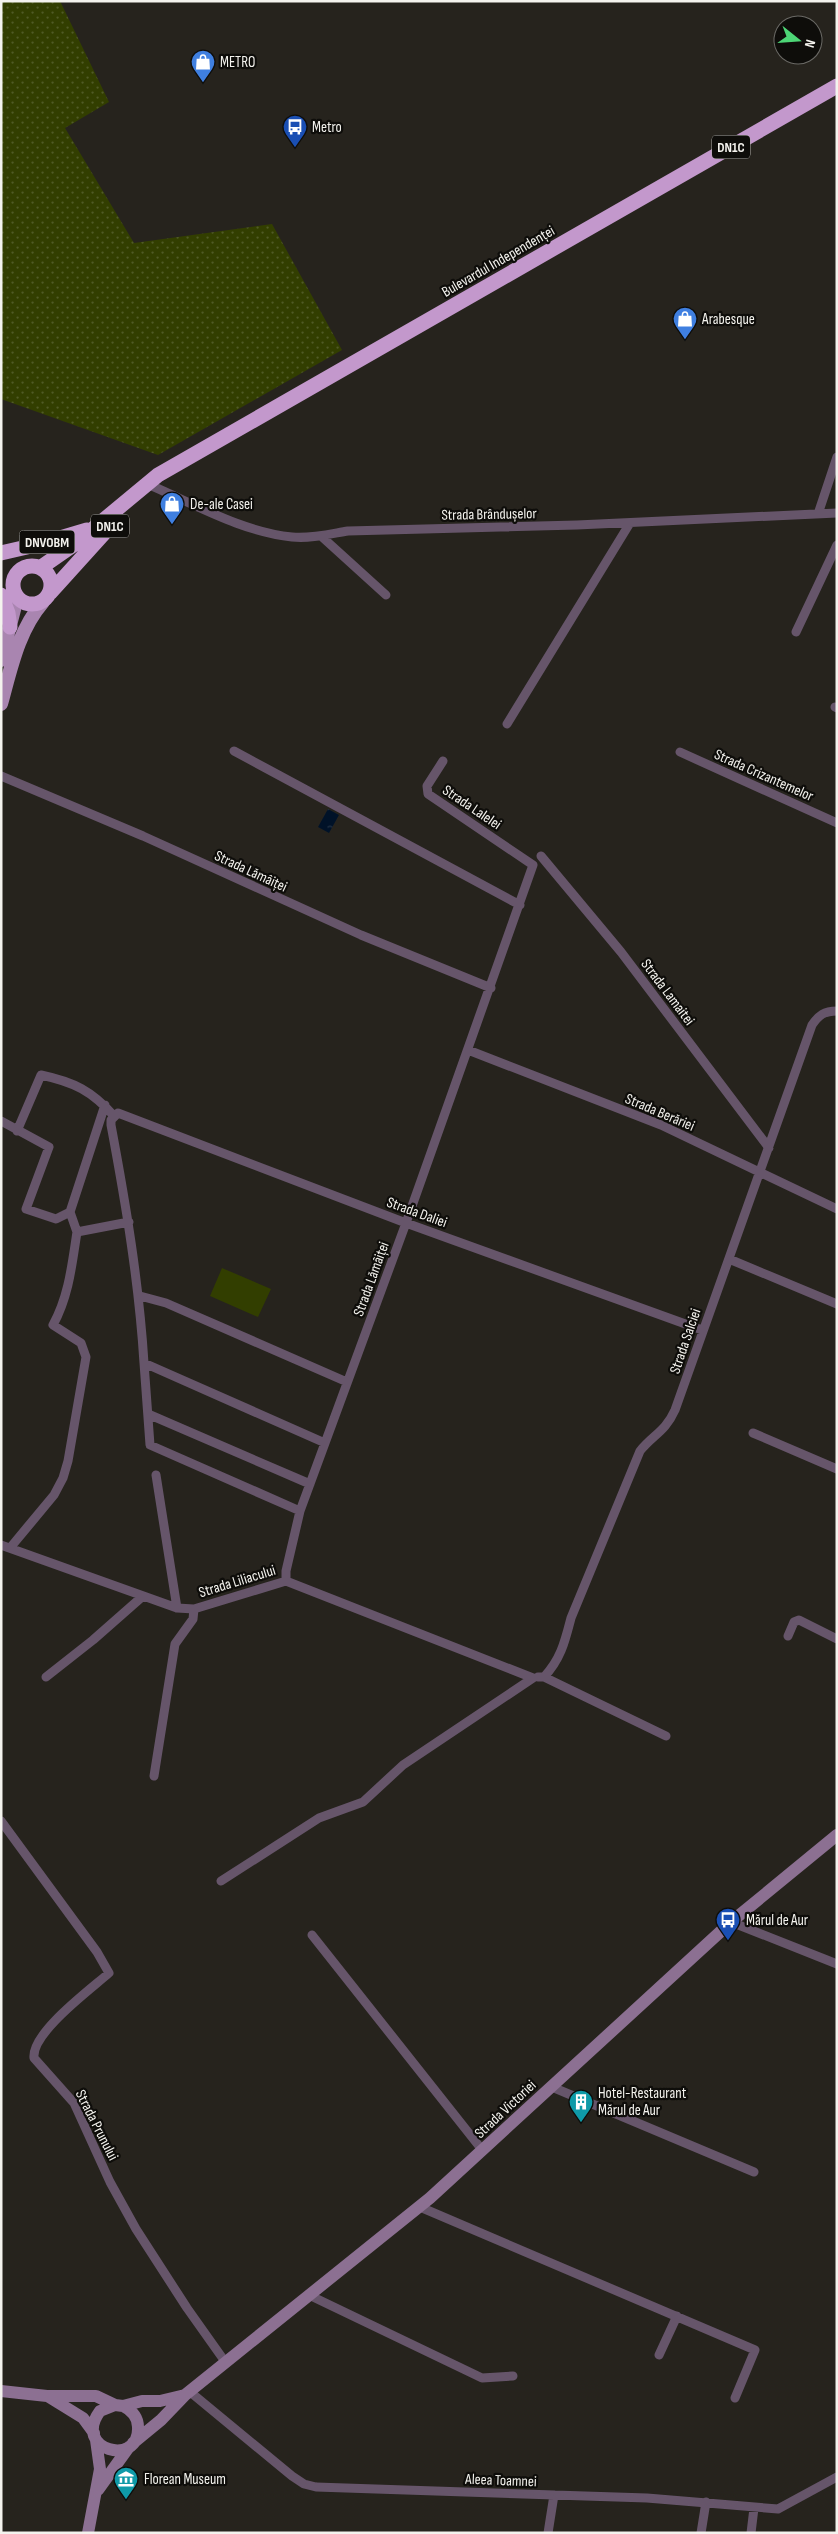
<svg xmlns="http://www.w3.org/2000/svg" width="838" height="2534" font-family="'Sofia Sans Condensed',sans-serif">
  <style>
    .green { fill: url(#green-dots) }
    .pitch { fill: #323e00 }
    .water { fill: url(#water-ripples) }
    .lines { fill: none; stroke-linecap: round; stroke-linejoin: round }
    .street { stroke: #66556a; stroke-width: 9 }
    .secondary { stroke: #8c7092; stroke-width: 12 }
    .primary { stroke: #a985b0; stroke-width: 14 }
    .highway { stroke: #c398cc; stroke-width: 15 }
    .labels { text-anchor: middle; stroke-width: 4.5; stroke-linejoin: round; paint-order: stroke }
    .shield { fill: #0e0d0a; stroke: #afaeaa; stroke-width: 1 }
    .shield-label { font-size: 14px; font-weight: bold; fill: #f4f3ee }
    .poi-label { font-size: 15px; fill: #f4f3ee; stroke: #0e0d0a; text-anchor: start }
    .street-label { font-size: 15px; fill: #f4f3ee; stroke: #0e0d0a }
  </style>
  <defs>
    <pattern id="green-dots" width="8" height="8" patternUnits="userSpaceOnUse" patternTransform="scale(1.25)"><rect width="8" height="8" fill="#323e00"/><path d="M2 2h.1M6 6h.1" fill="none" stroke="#505a26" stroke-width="1.8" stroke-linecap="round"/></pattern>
    <pattern id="water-ripples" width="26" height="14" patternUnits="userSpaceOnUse" patternTransform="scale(1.25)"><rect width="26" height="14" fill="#001228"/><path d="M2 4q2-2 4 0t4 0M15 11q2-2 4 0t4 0" fill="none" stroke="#263548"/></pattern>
  </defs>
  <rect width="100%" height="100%" fill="#26231d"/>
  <!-- green -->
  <path class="green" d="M1,1H60L109,102L65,128L134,243L272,224L342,350L158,455L1,399Z"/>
  <!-- pitch -->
  <path class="pitch" d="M222,1268L271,1289L258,1317L210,1296Z"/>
  <!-- water -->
  <path class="water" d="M328,809L339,815L329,833L318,827Z"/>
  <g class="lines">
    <!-- street -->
    <path class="street" d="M152,486C196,505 243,532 292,537C310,539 330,534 348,531L577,525L837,513
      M818,514L837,457
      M321,536L386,595
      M796,632L837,545
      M835,707L837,708
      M507,724L630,523
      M234,751L520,905
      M680,752L837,823
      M1,776L143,836L361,935L491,988
      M541,856L621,952L769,1148
      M468,1050L661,1125L837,1209
      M1,1121L49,1147L26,1209L56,1219L70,1212L77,1232
      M17,1131L41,1075C74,1082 92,1091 114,1116
      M70,1212L105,1105
      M729,1259L837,1304
      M140,1296L166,1303L347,1382
      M144,1363L150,1445L300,1511
      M148,1414L310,1484
      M753,1433L837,1469
      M325,1443L144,1363C139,1283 126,1205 111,1125V1120L118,1113L406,1223L702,1330
      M156,1475L177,1608
      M1,1545L177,1608L194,1609L286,1581L533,1678L403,1765L363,1802L319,1818L221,1881
      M10,1548L54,1495L63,1478L68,1461L86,1357L81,1343L53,1325C69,1296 72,1264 77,1232L129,1222
      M286,1581V1571L300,1511L406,1223L533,865L428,794L427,786L443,761
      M788,1636L794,1622L799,1620L837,1639
      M46,1677L93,1640L143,1596
      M538,1677H544L666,1736
      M544,1677C561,1659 565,1641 571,1618L640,1451C654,1434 665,1432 675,1410L812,1025C819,1015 824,1011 837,1011
      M154,1776L175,1644L193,1619L194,1609
      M1,1821L97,1952L109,1973C91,1989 31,2033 34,2058L74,2103L110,2182L136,2229L187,2308L226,2363
      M731,1922L837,1964
      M312,1935L483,2151
      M552,2087L754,2172
      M420,2207L755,2350L735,2398
      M311,2296L482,2378L513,2376
      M659,2355L677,2316
      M189,2391L292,2476L304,2484L316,2487L647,2498L778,2509L837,2477
      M548,2533L554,2495
      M701,2533L706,2502
      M751,2533L754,2508"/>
    <!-- secondary -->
    <path class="secondary" d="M1,2391L47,2396H96L115,2405
      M49,2397L83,2418L94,2433
      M123,2406C131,2410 138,2416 138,2427C140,2468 71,2450 100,2411L115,2405L123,2406L142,2401H160L185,2395
      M133,2443L161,2420L185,2395L430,2198L731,1922L837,1835
      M98,2490L129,2447
      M88,2533L100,2469L96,2440"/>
    <!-- primary -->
    <path class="primary" d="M1,660L17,598
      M1,704C11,668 18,631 43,602"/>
    <!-- highway -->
    <path class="highway" d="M1,553L40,544L87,530
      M13 585a19 19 0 1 1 38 0a19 19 0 1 1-38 0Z
      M40,568L76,543L158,475L837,86
      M50,593L116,520
      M1,595L8,613L10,627"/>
  </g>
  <!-- icons -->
  <defs>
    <symbol id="shop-pin" viewBox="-11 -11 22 30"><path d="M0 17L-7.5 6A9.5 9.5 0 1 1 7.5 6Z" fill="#3f7fe0" stroke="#0e0d0a"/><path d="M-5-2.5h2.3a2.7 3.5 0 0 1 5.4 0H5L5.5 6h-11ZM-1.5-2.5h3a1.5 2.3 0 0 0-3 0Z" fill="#fff"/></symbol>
    <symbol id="bus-pin" viewBox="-11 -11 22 30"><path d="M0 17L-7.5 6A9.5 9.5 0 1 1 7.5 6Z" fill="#1a4fb4" stroke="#0e0d0a"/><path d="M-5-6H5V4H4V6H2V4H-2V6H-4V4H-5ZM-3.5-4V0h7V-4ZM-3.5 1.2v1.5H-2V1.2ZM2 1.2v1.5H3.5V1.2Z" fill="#fff"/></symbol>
    <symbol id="building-pin" viewBox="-11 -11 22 30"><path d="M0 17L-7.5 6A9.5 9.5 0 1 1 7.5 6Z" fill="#0f9aa8" stroke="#0e0d0a"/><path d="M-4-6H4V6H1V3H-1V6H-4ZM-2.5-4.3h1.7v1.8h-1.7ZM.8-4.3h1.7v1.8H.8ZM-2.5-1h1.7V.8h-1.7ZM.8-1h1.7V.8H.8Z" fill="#fff"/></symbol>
    <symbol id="museum-pin" viewBox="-11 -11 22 30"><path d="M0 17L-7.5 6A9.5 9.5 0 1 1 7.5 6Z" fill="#0f9aa8" stroke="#0e0d0a"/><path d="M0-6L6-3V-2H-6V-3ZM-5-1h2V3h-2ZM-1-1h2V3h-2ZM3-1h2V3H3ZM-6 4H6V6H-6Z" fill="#fff"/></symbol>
  </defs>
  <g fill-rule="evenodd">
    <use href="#shop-pin" x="189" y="48" width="28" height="38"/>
    <use href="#bus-pin" x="281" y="113" width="28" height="38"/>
    <use href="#shop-pin" x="671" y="305" width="28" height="38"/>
    <use href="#shop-pin" x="158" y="490" width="28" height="38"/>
    <use href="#bus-pin" x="714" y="1906" width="28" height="38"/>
    <use href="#building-pin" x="567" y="2088" width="28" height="38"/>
    <use href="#museum-pin" x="112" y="2465" width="28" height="38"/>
  </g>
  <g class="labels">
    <!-- shield labels -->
    <g class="shield">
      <rect x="712" y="135.5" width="38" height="23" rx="4"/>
      <rect x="91" y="514.5" width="38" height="23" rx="4"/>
      <rect x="19.5" y="530.5" width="55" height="23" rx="4"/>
    </g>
    <g class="shield-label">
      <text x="731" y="152">DN1C</text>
      <text x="110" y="531">DN1C</text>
      <text x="47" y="547">DNVOBM</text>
    </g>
    <!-- poi labels -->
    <g class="poi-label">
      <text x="220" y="67">METRO</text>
      <text x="312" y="132">Metro</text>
      <text x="702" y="324">Arabesque</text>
      <text x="190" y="509">De-ale Casei</text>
      <text x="746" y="1925">Mărul de Aur</text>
      <text x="598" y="2098">Hotel-Restaurant<tspan x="598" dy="17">Mărul de Aur</tspan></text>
      <text x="144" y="2484">Florean Museum</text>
    </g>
    <!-- street labels -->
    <g class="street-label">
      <text transform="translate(498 261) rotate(-30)" y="5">Bulevardul Independenței</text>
      <text transform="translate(489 514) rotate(-1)" y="5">Strada Brândușelor</text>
      <text transform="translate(764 775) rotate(24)" y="5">Strada Crizantemelor</text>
      <text transform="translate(472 807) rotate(34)" y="5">Strada Lalelei</text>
      <text transform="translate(251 871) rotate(25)" y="5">Strada Lămâiței</text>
      <text transform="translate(668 992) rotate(53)" y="5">Strada Lamaitei</text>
      <text transform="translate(660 1112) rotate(23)" y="5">Strada Berăriei</text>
      <text transform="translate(417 1212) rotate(20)" y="5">Strada Daliei</text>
      <text transform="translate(371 1279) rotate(-70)" y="5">Strada Lămâiței</text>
      <text transform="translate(685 1341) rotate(-71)" y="5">Strada Salciei</text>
      <text transform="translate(237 1581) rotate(-17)" y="5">Strada Liliacului</text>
      <text transform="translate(505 2109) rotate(-43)" y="5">Strada Victoriei</text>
      <text transform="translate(97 2125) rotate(63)" y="5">Strada Prunului</text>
      <text transform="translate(501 2480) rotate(2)" y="5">Aleea Toamnei</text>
    </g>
  </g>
  <!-- border -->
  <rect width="838" height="2534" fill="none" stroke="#f4f3ee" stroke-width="5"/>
  <!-- north arrow -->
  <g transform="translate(798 40) rotate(107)"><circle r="24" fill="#0e0d0a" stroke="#6a6965"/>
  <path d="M0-4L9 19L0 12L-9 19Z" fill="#4dd676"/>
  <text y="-8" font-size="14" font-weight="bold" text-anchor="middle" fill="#f4f3ee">N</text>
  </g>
</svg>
